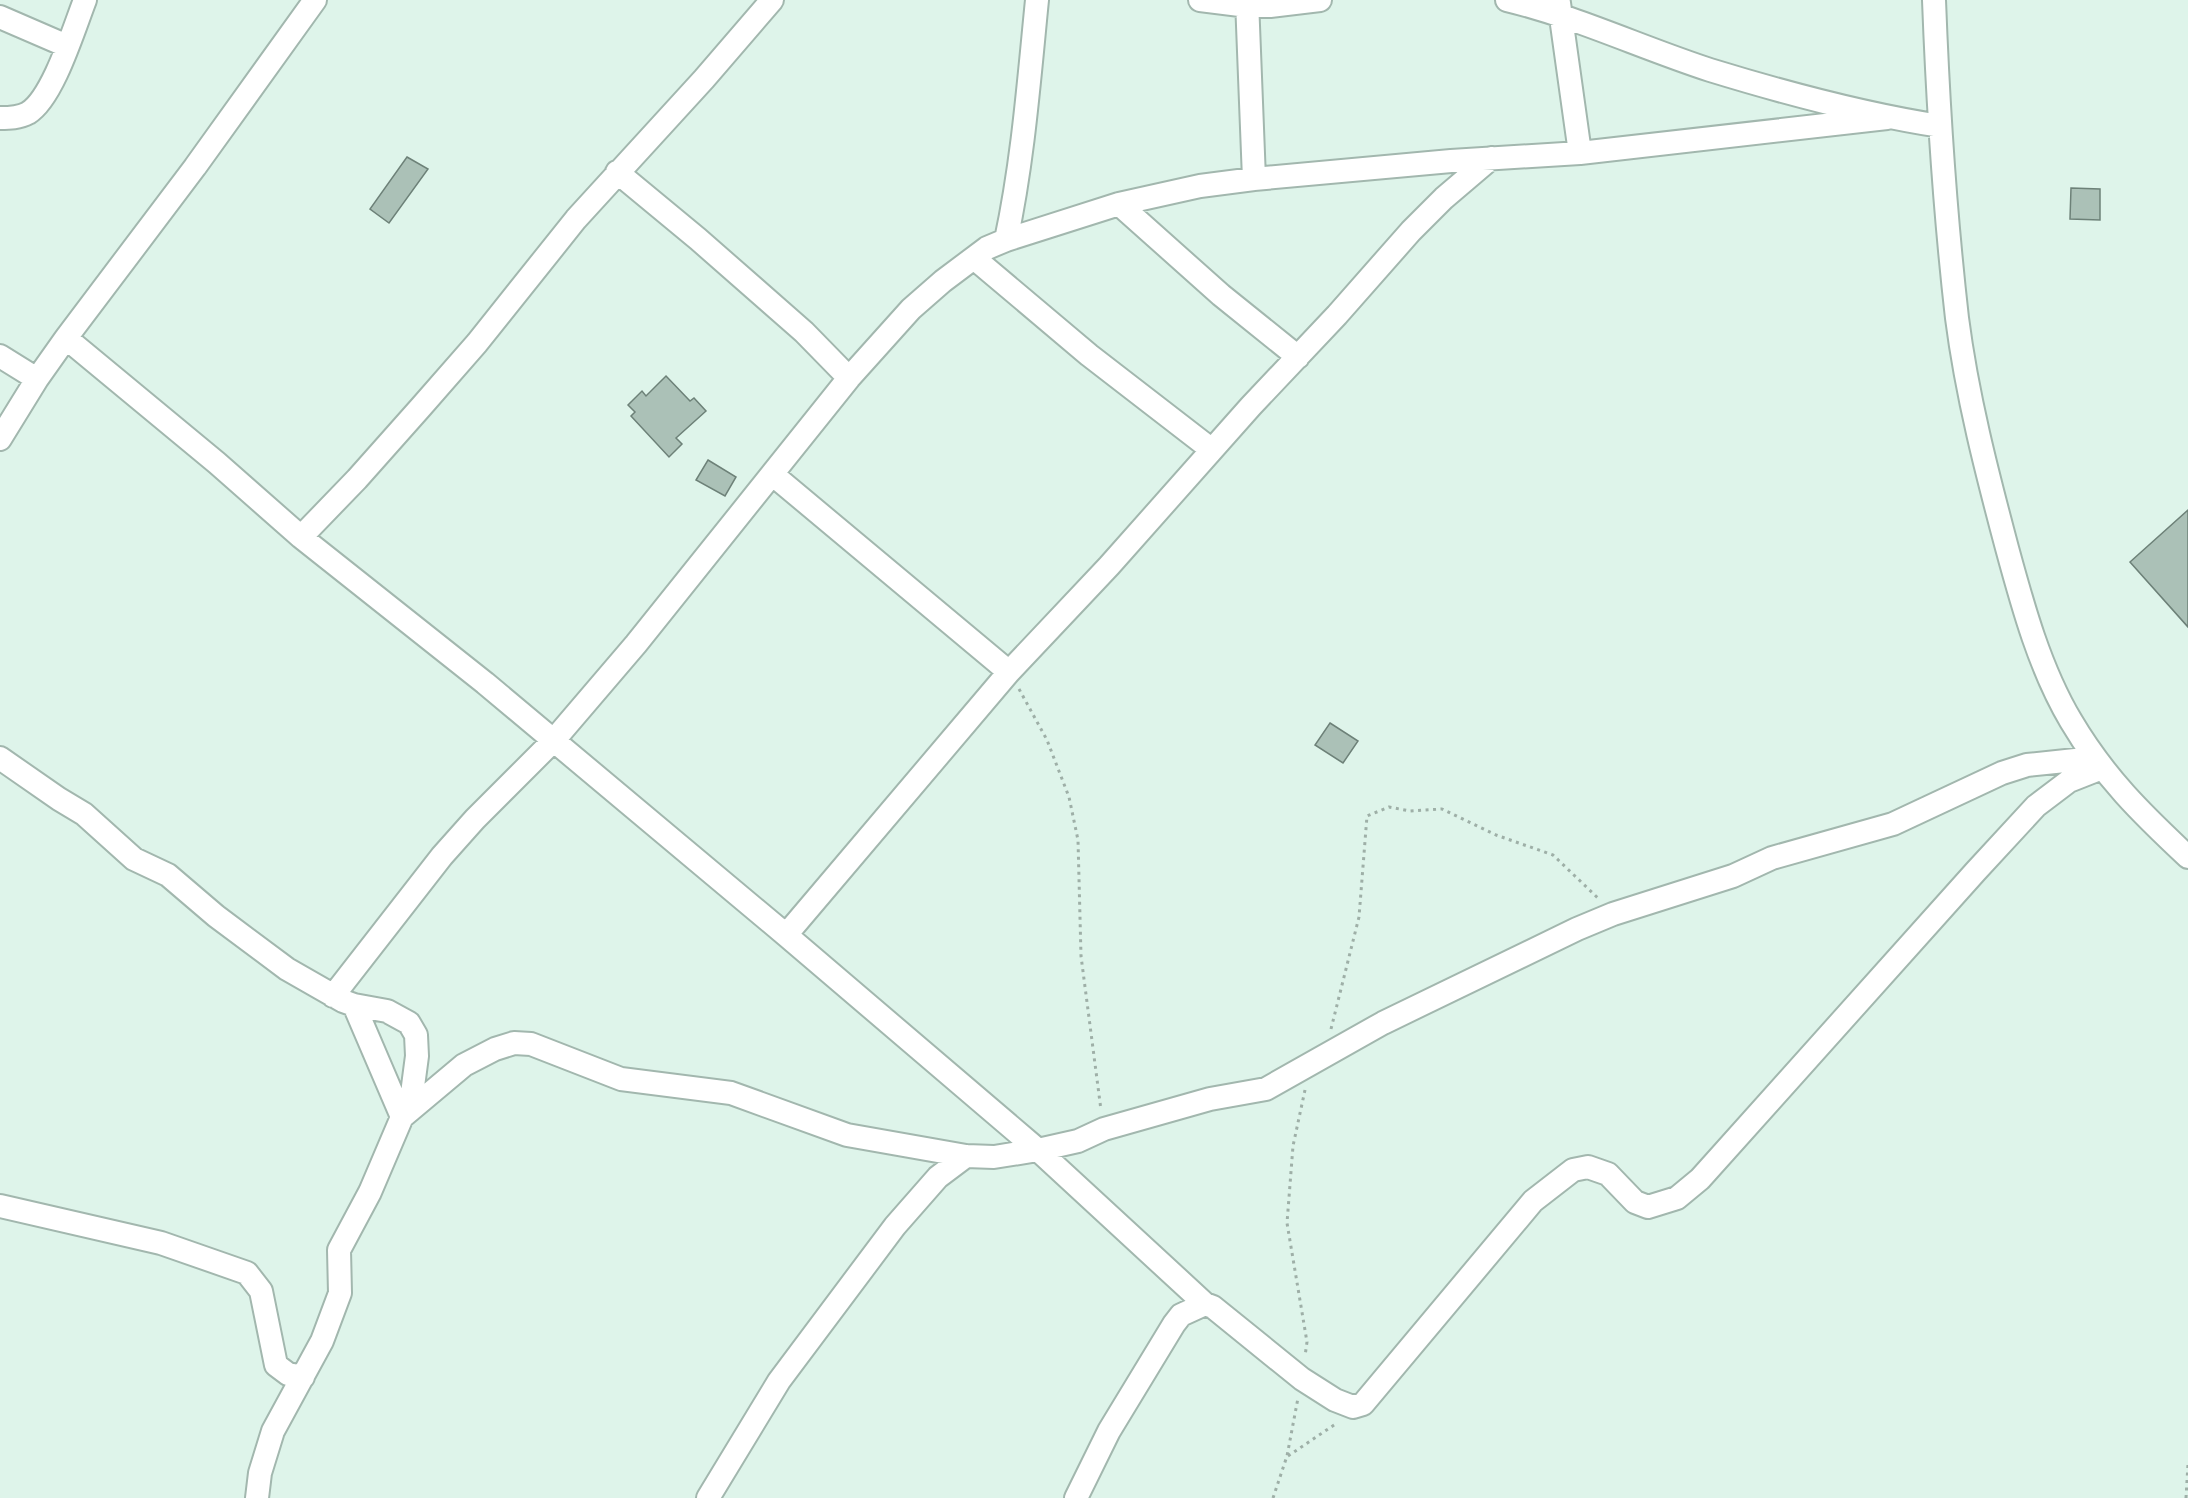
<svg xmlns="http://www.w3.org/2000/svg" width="2188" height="1498" font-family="Roboto,sans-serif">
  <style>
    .building { fill: #abc1b7; stroke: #6d8178; stroke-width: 1.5 }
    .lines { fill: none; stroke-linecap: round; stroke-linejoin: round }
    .minor-casing { stroke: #a2b7ae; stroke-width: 26 }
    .path { stroke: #9eafa7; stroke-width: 3; stroke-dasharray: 3 4.5; stroke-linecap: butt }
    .minor { stroke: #fff; stroke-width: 22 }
  </style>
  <rect width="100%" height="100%" fill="#def4ea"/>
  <!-- building -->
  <path class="building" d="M407,157L428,169L389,223L370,209Z
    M2071,188L2100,189V220L2070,219Z
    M666,376L690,401L694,398L706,411L676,438L682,444L669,457L631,416L635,412L628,405L642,391L646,396Z
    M708,460L736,477L725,496L696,480Z
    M2188,510V627L2130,562Z
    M1330,723L1358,741L1343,763L1315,745Z"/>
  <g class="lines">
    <defs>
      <path id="minor" d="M1200,0L1248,6H1270L1320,0
        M1247,0L1254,179
        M1507,0C1577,17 1642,48 1710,70C1785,93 1862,114 1940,126
        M1934,0C1938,106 1945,213 1957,318C1967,396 1987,473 2007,548C2023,607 2040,669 2071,721C2104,777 2142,814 2188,857
        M1559,3L1580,153
        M0,17L67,46
        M0,118C9,118 19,118 28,113C53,98 74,28 85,0
        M617,172L698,239L804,332L849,378
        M1119,204L1221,295L1298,357
        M1006,240C1023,161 1029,80 1037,0
        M974,258L1089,355L1212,450
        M66,338L217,463L301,537L485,683L786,935L1038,1150L1205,1304
        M0,356L37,379
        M0,439L37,379L66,338L195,167L315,0
        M772,474L1009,672
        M301,537L357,479L421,407L477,343L576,219L704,79L772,0
        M0,758L59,799L84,814L134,859L168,875L216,916L287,969L343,1001L354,1005L387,1011L409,1023L416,1035L417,1056L410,1109
        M786,935L1009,672L1109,566L1251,406L1337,315L1411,231L1444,198L1491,158
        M333,996L442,856L475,819L554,740L636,644L849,378L911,309L943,281L987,248L1006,240L1119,204L1200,186L1254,179L1451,161L1580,153L1887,118
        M354,1005L402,1117
        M0,1206L161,1243L247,1273L261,1291L276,1365L288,1374L303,1377
        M257,1498L260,1473L273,1431L322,1341L340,1293L339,1250L370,1192L402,1117L464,1065L495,1049L514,1043L531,1044L621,1079L731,1093L847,1135L966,1156L994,1157L1038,1150L1078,1141L1104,1129L1210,1099L1266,1089L1383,1023L1577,929L1613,914L1733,876L1772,858L1893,824L2002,773L2027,765L2094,758
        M708,1498L779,1381L895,1226L938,1177L966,1156
        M1076,1498L1109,1431L1174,1324L1181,1315L1205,1304L1213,1307L1302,1379L1335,1400L1353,1407L1363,1404L1533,1201L1573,1170L1588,1167L1608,1174L1635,1202L1648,1207L1677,1198L1700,1179L1976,871L2036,806L2069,781L2102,768"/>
    </defs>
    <!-- minor casing -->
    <use href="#minor" class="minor-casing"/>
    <!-- path -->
    <path class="path" d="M1019,689L1047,740L1069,797L1078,840L1081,956L1101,1110
      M1331,1029L1359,917L1367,816L1389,807L1410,811L1442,809L1496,835L1553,855L1600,900
      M1305,1090L1293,1146L1287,1223L1307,1342L1305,1356
      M1288,1456L1337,1423
      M1273,1498L1287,1456L1298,1398
      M2186,1498L2188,1464"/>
    <!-- minor -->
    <use href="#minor" class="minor"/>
  </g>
</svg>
